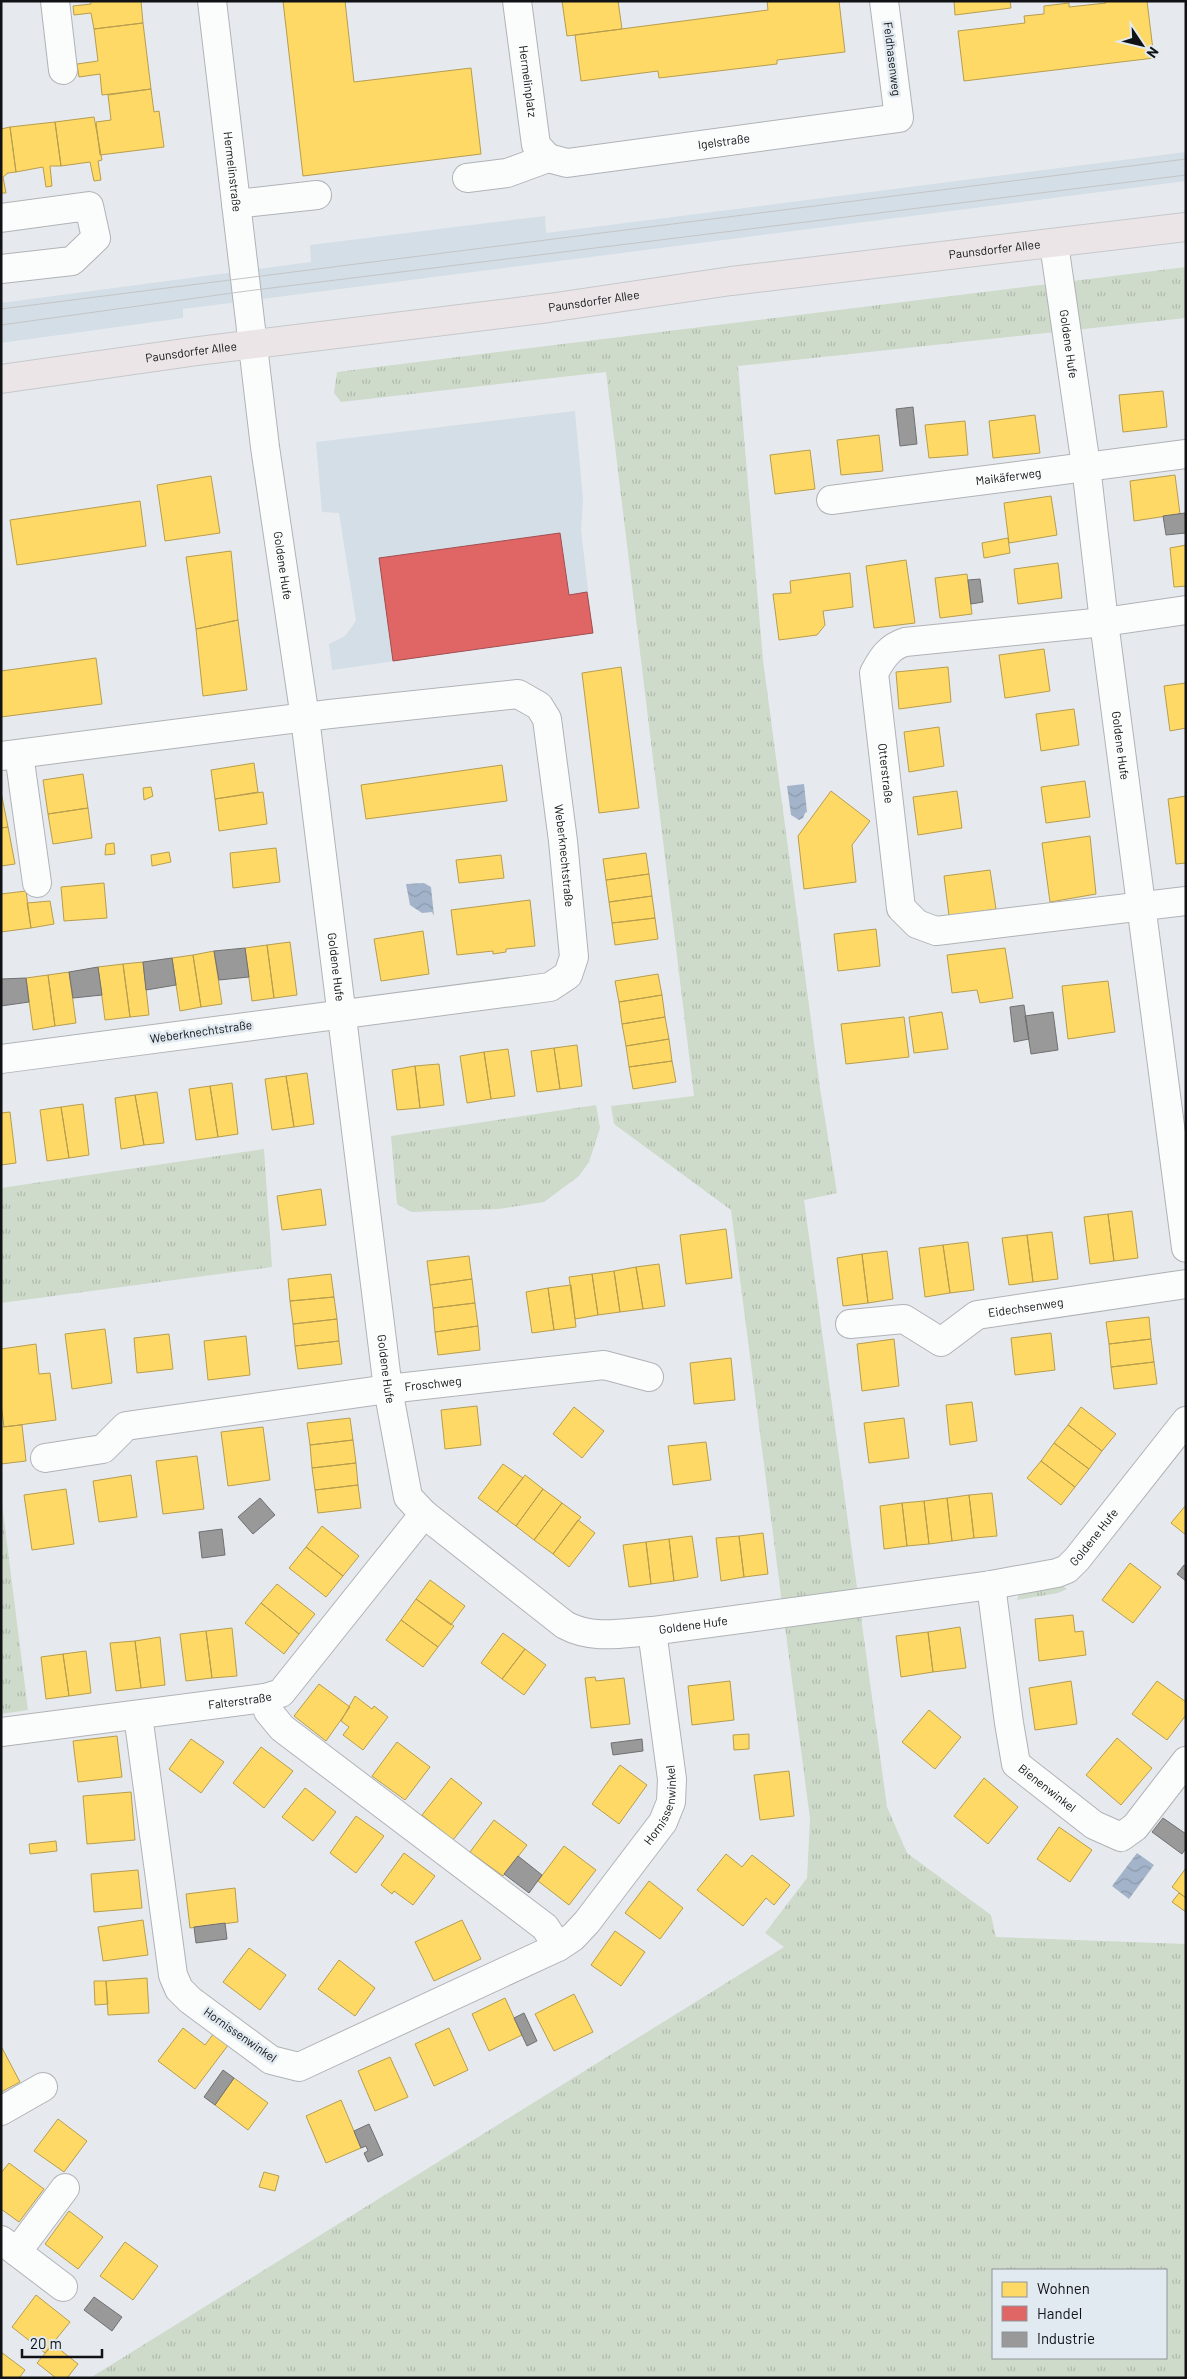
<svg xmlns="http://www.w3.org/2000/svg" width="1187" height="2379" font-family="Barlow,sans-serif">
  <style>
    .built { fill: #d4dee6 }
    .grass { fill: url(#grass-tufts); fill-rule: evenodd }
    .water { fill: url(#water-waves) }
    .homes { fill: #ffd966; stroke: #b79d4e }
    .shops { fill: #e06666; stroke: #a24d4e }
    .industry { fill: #999; stroke: #707071 }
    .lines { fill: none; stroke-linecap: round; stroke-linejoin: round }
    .minor-casing { stroke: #b0b3b6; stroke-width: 30 }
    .major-casing { stroke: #c6c8ca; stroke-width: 30 }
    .minor { stroke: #fbfcfc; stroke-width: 28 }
    .major { stroke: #ece5e7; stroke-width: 28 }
    .tram { stroke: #c4c5c6; stroke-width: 1 }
    .labels { text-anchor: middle; stroke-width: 5; stroke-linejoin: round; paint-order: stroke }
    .street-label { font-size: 12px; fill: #101215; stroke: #e2eaf1 }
  </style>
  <defs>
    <pattern id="grass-tufts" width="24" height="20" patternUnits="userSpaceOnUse" patternTransform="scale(1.25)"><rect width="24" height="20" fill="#cedaca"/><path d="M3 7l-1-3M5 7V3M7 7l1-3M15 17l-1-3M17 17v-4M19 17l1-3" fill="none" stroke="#b0baad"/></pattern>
    <pattern id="water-waves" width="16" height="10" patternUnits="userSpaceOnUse" patternTransform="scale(1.25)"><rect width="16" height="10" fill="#a3b4ca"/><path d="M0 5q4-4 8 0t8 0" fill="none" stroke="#8b9aad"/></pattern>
  </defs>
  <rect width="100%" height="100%" fill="#e6eaee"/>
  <!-- built -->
  <path class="built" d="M1186,152V181L183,309V318L1,343V303L311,262L310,245L545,216L546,233Z
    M575,411L583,500L581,530L593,633L332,670L329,644L345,636L356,621L339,513L322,512L316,442Z"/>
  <!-- grass -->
  <path class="grass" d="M1186,267V318L738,366L763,660L820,1088L837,1193L804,1200L887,1807L907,1853L991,1915L996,1937L1186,1944V2378H90L784,1947L765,1933L807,1878L810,1819L731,1210L614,1124L611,1106L694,1096L606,372L341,402L334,393L337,372ZM993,2270H1166V2358H993Z
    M596,1105L600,1128L589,1162L579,1176L544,1202L499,1209L411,1212L397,1204L391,1136Z
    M264,1149L272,1267L1,1303V1188Z
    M1,1496L28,1710L1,1714Z
    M1060,1584L1067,1589L1058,1593L1017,1600L1019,1594Z"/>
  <!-- water -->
  <path class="water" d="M804,784L807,812L805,813L803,818L799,820L791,815L787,786Z
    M424,883L431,887L434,916L432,912L422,913L410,905L406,884Z
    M1137,1853L1154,1865L1129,1899L1112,1886Z"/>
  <!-- homes -->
  <path class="homes" d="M91,1H141L143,23L94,29L91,13L74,15L73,6L91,4Z
    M283,1H345L354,82L471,68L481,154L303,176Z
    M562,1H618L622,29L567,36Z
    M767,1H839L845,52L777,60V64L659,78L658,71L581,81L575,35L768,10Z
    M954,1H1010L1011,8L955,15Z
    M1105,1H1147L1154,58L964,81L958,31L1025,23L1024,16L1044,14V6L1069,3V7L1106,3Z
    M143,23L151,89L102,95L100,74L79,77L77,64L98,61L94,29Z
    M151,89L154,112L159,111L164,147L100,155L96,122L111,120L108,95Z
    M94,117L102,160L98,161L101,180L94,181L90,162L61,166L55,122Z
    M55,122L61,166H50L52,186L46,187L43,167L16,172L10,127Z
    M10,127L16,172L8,173L3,177L6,193H1V129Z
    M1163,391L1167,427L1123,432L1119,395Z
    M1035,415L1040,453L993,458L989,421Z
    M965,421L968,455L929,458L925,425Z
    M879,435L883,471L841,475L837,440Z
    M810,450L815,489L775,494L770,455Z
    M1175,475L1180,514L1134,521L1130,481Z
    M211,476L220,533L165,541L157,485Z
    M1051,496L1057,535L1009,543L1004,503Z
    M140,501L146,546L17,565L10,520Z
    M1008,538L1010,553L984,558L982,543Z
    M1186,545V586L1174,587L1170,548Z
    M231,551L238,620L196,629L186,557Z
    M906,560L915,623L874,628L866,566Z
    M1058,563L1062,598L1018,604L1014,569Z
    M850,573L853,607L823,611L825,625L817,635L779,640L773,594L791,593L790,581Z
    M967,574L972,614L940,618L935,578Z
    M238,620L247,690L203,696L196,629Z
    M1044,649L1050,691L1005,698L999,655Z
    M96,658L102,704L1,717V671Z
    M621,667L639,808L599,813L582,673Z
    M948,667L951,702L899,709L896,672Z
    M1186,683V728L1170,731L1164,686Z
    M1074,709L1079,745L1041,751L1036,714Z
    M939,727L944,766L909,772L904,732Z
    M254,763L258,792L215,799L211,770Z
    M502,765L507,801L366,819L361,785Z
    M83,774L88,808L48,814L43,780Z
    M1085,781L1090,817L1046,823L1041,787Z
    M151,787L153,796L144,800L143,788Z
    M831,791L870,821L852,845L856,882L804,889L798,836Z
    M957,791L962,828L918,835L913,797Z
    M1,792L8,827L1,828Z
    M263,792L267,824L219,831L215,799Z
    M1186,796V863L1176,864L1168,799Z
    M88,808L92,838L53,844L48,814Z
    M8,827L15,864L1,866V828Z
    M1090,836L1096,894L1050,902L1042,843Z
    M114,843L115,854L105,855L106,844Z
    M276,848L280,882L233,888L230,853Z
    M169,852L171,862L152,866L151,855Z
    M646,853L649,874L606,880L603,859Z
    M501,855L504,878L459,883L456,860Z
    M990,870L996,909L949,916L944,876Z
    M649,874L652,896L609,902L606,880Z
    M104,883L107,918L64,921L61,887Z
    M26,891L31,928L1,932V894Z
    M652,896L655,918L612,923L609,902Z
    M530,900L535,946L506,949V952L493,954V951L457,955L451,910Z
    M50,901L54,924L31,928L27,903Z
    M655,918L658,939L615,945L612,923Z
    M876,929L880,966L838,971L834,934Z
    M423,931L429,974L381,981L374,939Z
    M290,942L297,995L274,998L267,945Z
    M267,945L274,998L252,1001L245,948Z
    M1005,948L1013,998L980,1003L977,990L952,993L947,955Z
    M214,951L222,1004L201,1007L193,955Z
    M193,955L201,1007L180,1011L172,958Z
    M143,962L149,1015L130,1017L123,964Z
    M123,964L130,1017L105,1020L98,967Z
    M69,972L76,1023L55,1026L48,975Z
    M658,974L662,995L619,1002L615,981Z
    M48,975L55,1026L33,1030L26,978Z
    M1108,981L1115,1032L1068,1039L1062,986Z
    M662,995L665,1017L622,1024L619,1002Z
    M942,1012L948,1049L914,1053L909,1017Z
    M665,1017L669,1039L626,1046L622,1024Z
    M904,1017L909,1057L846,1064L841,1024Z
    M669,1039L672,1061L629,1067L626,1046Z
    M577,1045L582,1086L560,1089L554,1048Z
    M554,1048L560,1089L537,1092L531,1051Z
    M508,1049L515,1096L491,1099L484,1052Z
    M484,1052L491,1099L467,1103L460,1056Z
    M672,1061L676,1082L633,1089L629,1067Z
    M439,1064L444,1105L420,1108L415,1066Z
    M415,1066L420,1108L397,1110L392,1070Z
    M307,1073L314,1124L294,1127L286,1076Z
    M286,1076L294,1127L272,1130L265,1079Z
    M232,1083L238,1134L218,1137L210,1086Z
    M210,1086L218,1137L196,1140L189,1089Z
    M157,1092L164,1143L144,1145L135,1095Z
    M135,1095L144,1145L121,1149L115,1098Z
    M83,1104L89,1155L69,1158L61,1107Z
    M61,1107L69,1158L47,1161L40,1110Z
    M10,1112L16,1163L1,1165V1113Z
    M321,1189L326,1225L282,1230L277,1196Z
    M1132,1211L1138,1258L1114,1261L1108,1214Z
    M1108,1214L1114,1261L1090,1264L1084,1217Z
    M726,1229L732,1278L686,1284L680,1235Z
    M1052,1232L1058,1279L1033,1282L1027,1235Z
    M1027,1235L1033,1282L1009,1285L1002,1238Z
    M968,1242L974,1290L950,1293L943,1245Z
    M943,1245L950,1293L925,1297L919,1248Z
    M887,1251L893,1299L868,1303L862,1254Z
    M862,1254L868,1303L843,1306L837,1258Z
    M469,1256L472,1279L430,1285L427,1261Z
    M659,1264L665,1306L643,1309L636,1267Z
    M636,1267L643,1309L620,1312L614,1271Z
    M614,1271L620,1312L598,1315L592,1274Z
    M331,1274L334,1297L290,1301L288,1279Z
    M592,1274L598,1315L575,1319L569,1277Z
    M472,1279L475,1303L433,1308L430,1285Z
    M571,1285L576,1327L554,1330L548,1288Z
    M548,1288L554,1330L532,1333L526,1292Z
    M334,1297L337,1319L293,1324L290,1301Z
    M475,1303L478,1326L435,1332L433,1308Z
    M1149,1317L1151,1339L1109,1344L1106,1322Z
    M337,1319L339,1341L295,1346L293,1324Z
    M478,1326L480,1350L438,1355L435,1332Z
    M105,1329L112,1383L72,1389L65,1334Z
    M1051,1333L1055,1370L1015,1375L1011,1338Z
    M169,1334L173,1369L137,1373L134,1338Z
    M246,1336L250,1375L208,1380L204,1341Z
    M894,1339L899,1386L862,1391L857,1344Z
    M1151,1339L1154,1362L1111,1367L1109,1344Z
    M339,1341L342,1364L298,1369L295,1346Z
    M36,1344L39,1374L50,1373L56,1420L4,1427L1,1404V1349Z
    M731,1358L735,1400L694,1404L690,1363Z
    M1154,1362L1157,1384L1114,1389L1111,1367Z
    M972,1402L977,1441L950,1445L946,1405Z
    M477,1406L481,1445L445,1449L441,1410Z
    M574,1407L604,1431L582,1458L553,1434Z
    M1081,1407L1116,1434L1102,1451L1068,1425Z
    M350,1418L353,1440L310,1445L307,1423Z
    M904,1418L909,1458L869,1463L864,1423Z
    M22,1425L26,1461L1,1464V1427Z
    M1068,1425L1102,1451L1089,1469L1054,1443Z
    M263,1427L270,1480L228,1486L221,1432Z
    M353,1440L356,1463L312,1468L310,1445Z
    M706,1442L711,1480L673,1485L668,1446Z
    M1054,1443L1089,1469L1075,1487L1041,1461Z
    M197,1456L204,1509L163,1514L156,1461Z
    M1041,1461L1075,1487L1061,1505L1027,1478Z
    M356,1463L358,1485L315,1490L312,1468Z
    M503,1464L523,1478L497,1512L478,1498Z
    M131,1475L137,1517L99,1522L93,1481Z
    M525,1475L543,1489L516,1526L497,1512Z
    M358,1485L361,1508L318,1513L315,1490Z
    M66,1489L74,1544L32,1550L24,1495Z
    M543,1489L562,1503L534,1540L516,1526Z
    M992,1493L997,1536L974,1538L969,1495Z
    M969,1495L974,1538L952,1541L947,1498Z
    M947,1498L952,1541L929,1544L924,1501Z
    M924,1501L929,1544L907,1546L902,1503Z
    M562,1503L581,1517L553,1554L534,1540Z
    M902,1503L907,1546L884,1549L880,1506Z
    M1186,1505V1535L1171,1523Z
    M578,1520L595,1533L569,1567L553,1554Z
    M322,1526L359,1556L343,1576L306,1547Z
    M763,1533L768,1574L744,1577L739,1536Z
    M692,1536L698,1577L674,1581L669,1539Z
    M739,1536L744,1577L721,1581L716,1538Z
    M669,1539L674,1581L651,1584L646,1542Z
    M646,1542L651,1584L629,1587L623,1545Z
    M306,1547L343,1576L326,1597L289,1568Z
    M1130,1563L1161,1587L1133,1623L1102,1600Z
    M430,1580L465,1606L451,1625L416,1599Z
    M277,1584L315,1614L299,1634L261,1603Z
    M416,1599L454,1626L438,1647L401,1620Z
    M261,1603L299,1634L284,1654L245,1623Z
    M1073,1615L1075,1632L1083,1631L1086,1655L1039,1661L1035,1619Z
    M401,1620L438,1647L423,1667L386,1640Z
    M960,1627L966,1668L933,1672L928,1632Z
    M232,1628L237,1676L212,1678L206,1631Z
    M206,1631L212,1678L186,1681L180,1634Z
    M928,1632L933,1672L901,1677L896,1636Z
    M503,1633L525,1649L502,1679L481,1663Z
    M160,1637L165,1685L141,1688L135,1641Z
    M135,1641L141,1688L116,1691L110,1643Z
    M525,1649L546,1665L524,1695L502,1679Z
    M86,1651L91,1693L69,1696L63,1654Z
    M63,1654L69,1696L46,1699L41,1657Z
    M595,1677L596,1681L624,1678L630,1724L591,1728L585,1678Z
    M730,1681L734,1720L692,1725L688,1686Z
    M1071,1681L1077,1724L1035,1730L1029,1688Z
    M1157,1681L1186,1702V1715L1167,1740L1132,1714Z
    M319,1684L350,1707L326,1741L294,1716Z
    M355,1696L372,1709L374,1706L388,1717L363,1750L343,1735L349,1727L341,1721Z
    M929,1710L961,1737L935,1769L902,1742Z
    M749,1734V1749L734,1750L733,1735Z
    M117,1736L122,1777L78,1782L73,1741Z
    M1117,1738L1152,1768L1121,1805L1086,1775Z
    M191,1739L224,1762L201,1793L169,1769Z
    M397,1742L430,1767L405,1800L372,1776Z
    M261,1747L293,1771L264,1808L233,1783Z
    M620,1765L647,1785L619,1824L592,1804Z
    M789,1771L794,1816L760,1820L754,1775Z
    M451,1778L482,1803L453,1840L422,1815Z
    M984,1778L1018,1807L988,1844L954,1816Z
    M305,1788L336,1812L313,1841L282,1817Z
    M131,1792L135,1840L87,1844L83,1796Z
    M356,1816L384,1836L356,1873L330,1853Z
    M494,1820L527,1845L503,1876L470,1852Z
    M1059,1827L1092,1850L1070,1882L1037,1859Z
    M56,1841L57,1851L30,1854L29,1844Z
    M564,1846L596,1870L569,1905L538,1881Z
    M404,1853L435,1876L413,1905L394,1891L392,1894L381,1885Z
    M726,1854L742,1867L752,1855L790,1885L774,1905L766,1898L743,1926L697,1890Z
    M1186,1868V1898L1172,1887Z
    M138,1870L142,1908L94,1912L91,1874Z
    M649,1881L683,1908L660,1939L625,1913Z
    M235,1888L238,1922L190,1928L186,1894Z
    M1179,1893L1186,1898V1912L1172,1902Z
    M143,1920L148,1955L103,1961L98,1927Z
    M462,1920L481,1959L434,1981L415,1942Z
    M615,1931L645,1952L621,1986L591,1965Z
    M249,1948L286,1975L260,2010L223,1982Z
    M339,1960L375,1988L355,2016L318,1989Z
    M147,1978L149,2013L108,2015L106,1981Z
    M94,1981H106L108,2004L95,2005Z
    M574,1994L593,2032L554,2051L535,2014Z
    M505,1998L522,2035L489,2051L472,2014Z
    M183,2028L205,2045L214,2033L229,2044L195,2089L158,2061Z
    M449,2028L468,2070L434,2086L415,2044Z
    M1,2046L20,2082L1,2092Z
    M390,2057L408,2097L375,2111L358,2071Z
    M234,2078L268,2103L248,2130L215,2105Z
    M341,2100L361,2148L326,2163L306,2116Z
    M58,2119L87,2141L64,2172L34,2151Z
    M9,2163L44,2189L19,2222L1,2209V2173Z
    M264,2172L279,2176L275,2191L259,2187Z
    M69,2211L103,2237L78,2269L45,2244Z
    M125,2242L158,2266L133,2300L100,2276Z
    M36,2295L70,2322L45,2353L12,2327Z
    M53,2344L78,2364L67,2378H56L37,2363Z
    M1,2352L25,2370L19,2378H1Z"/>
  <!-- shops -->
  <path class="shops" d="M560,533L569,595L587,592L593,633L393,661L379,558Z"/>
  <!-- industry -->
  <path class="industry" d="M913,407L917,444L900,446L896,409Z
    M1185,513L1186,533L1166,535L1163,516Z
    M980,579L983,602L971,604L968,580Z
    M245,948L249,977L219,980L214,951Z
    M172,958L176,985L146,990L143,962Z
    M98,967L102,995L73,998L69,972Z
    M26,978L29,1002L1,1006V979Z
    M1024,1005L1029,1039L1014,1042L1010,1007Z
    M1053,1012L1058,1050L1031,1054L1025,1016Z
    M260,1498L275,1515L253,1534L238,1517Z
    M222,1529L225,1555L202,1558L199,1532Z
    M1184,1565L1186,1566V1581L1177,1574Z
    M642,1739L643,1751L613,1755L611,1743Z
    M1163,1818L1186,1834V1848L1182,1854L1152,1832Z
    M518,1856L542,1875L529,1893L504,1874Z
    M225,1923L227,1939L196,1943L194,1927Z
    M524,2013L537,2041L527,2046L514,2018Z
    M223,2070L234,2078L215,2105L204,2097Z
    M369,2124L383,2155L368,2162L364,2153L368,2151L366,2146L361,2148L354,2131Z
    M94,2297L122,2317L112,2331L84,2310Z"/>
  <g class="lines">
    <defs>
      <g id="minor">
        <path d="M55,1L63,70"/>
        <path id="s1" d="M212,1L265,447L305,718L388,1389L408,1497L424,1514L565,1625C593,1640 622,1633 652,1631L991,1585L1057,1573L1067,1569L1077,1559L1186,1421"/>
        <path id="s2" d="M517,1L536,145L548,158"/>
        <path id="s3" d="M548,158L567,163L899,118L884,1"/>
        <path d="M467,178L507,173L548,158"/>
        <path d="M236,204L317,195"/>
        <path d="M1,218L89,206L96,238L72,261L1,269"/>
        <path id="s4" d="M1054,244L1086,466L1104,622L1186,1248"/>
        <path id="s5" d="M831,500L1186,454"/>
        <path id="s6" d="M1186,610L1104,622L905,642C889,647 882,658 874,673L901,908L917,924L936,931L1186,901"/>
        <path d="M19,754L37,883"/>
        <path id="s7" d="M1,756L330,714L518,694L539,706L547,719L563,841L574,957L568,975L550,987L1,1059"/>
        <path id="s8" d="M850,1324L904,1319L941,1342L977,1315L1186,1284"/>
        <path id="s9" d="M45,1458L103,1449L126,1426L388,1389L604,1365L649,1377"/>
        <path id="s10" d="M991,1585L1009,1723L1016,1764L1094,1825L1121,1837L1135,1827L1186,1761"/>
        <path d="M265,1698L268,1711L282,1728L545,1927L558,1947"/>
        <path id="s11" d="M138,1715L173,1975L179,1989L190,2000L271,2060L299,2067L558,1947L573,1937L587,1922L663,1822L671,1802L672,1779L652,1631"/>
        <path id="s12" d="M1,1732L265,1698L281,1693L424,1514"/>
        <path d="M1,2111L43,2087"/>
        <path d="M1,2240L63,2287"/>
        <path d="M17,2252L65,2188"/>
      </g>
      <g id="major">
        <path id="s13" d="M1,379L198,351L549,308L731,281L1186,227"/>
      </g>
    </defs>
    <!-- minor casing -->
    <use href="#minor" class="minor-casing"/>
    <!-- major casing -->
    <use href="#major" class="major-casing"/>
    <!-- minor -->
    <use href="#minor" class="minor"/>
    <!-- major -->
    <use href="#major" class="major"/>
    <!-- tram -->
    <path class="tram" d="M1,309L1186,159
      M1,325L247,291L1186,175"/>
  </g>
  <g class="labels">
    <!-- street labels -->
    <g class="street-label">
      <text transform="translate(892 59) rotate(83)" y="4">Feldhasenweg</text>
      <text dy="4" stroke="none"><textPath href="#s2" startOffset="81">Hermelinplatz</textPath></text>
      <text dy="4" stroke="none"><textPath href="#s3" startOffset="178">Igelstraße</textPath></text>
      <text dy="4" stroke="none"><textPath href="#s1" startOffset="172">Hermelinstraße</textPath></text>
      <text dy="4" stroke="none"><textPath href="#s13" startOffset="1002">Paunsdorfer Allee</textPath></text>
      <text dy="4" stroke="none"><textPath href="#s13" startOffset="598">Paunsdorfer Allee</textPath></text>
      <text dy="4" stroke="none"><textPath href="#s4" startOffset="101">Goldene Hufe</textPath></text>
      <text dy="4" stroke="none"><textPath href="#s13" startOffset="192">Paunsdorfer Allee</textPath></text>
      <text dy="4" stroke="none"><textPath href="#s5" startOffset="179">Maikäferweg</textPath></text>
      <text dy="4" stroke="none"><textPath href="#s1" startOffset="569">Goldene Hufe</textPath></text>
      <text dy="4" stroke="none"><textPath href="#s4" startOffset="506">Goldene Hufe</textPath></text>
      <text dy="4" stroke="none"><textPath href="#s6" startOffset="429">Otterstraße</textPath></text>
      <text dy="4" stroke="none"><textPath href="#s7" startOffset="698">Weberknechtstraße</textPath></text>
      <text dy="4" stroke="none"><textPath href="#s1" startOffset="974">Goldene Hufe</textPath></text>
      <text transform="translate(201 1032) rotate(-8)" y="4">Weberknechtstraße</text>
      <text dy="4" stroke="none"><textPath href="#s8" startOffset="192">Eidechsenweg</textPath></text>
      <text dy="4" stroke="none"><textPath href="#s1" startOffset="1379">Goldene Hufe</textPath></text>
      <text dy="4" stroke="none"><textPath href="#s9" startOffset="401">Froschweg</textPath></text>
      <text dy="4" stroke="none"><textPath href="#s1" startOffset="2262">Goldene Hufe</textPath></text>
      <text dy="4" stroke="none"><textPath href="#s1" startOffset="1842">Goldene Hufe</textPath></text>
      <text dy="4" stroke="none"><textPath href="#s12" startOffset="241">Falterstraße</textPath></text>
      <text dy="4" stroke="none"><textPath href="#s10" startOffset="220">Bienenwinkel</textPath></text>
      <text dy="4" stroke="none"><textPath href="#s11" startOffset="888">Hornissenwinkel</textPath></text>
      <text transform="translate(240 2035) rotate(35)" y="4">Hornissenwinkel</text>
    </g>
  </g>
  <!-- border -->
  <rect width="1187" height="2379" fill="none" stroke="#101215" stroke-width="5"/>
  <!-- legend -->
  <rect x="992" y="2269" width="175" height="90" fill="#e2eaf1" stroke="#8e9499"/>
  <rect x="1002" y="2282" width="25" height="15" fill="#ffd966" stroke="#8e9499"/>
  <text x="1037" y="2294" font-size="15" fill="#101215">Wohnen</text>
  <rect x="1002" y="2306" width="25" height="15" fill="#e06666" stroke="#8e9499"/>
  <text x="1037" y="2319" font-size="15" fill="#101215">Handel</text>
  <rect x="1002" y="2332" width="25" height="15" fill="#999999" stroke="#8e9499"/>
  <text x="1037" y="2344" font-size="15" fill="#101215">Industrie</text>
  <!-- north arrow -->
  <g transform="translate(1142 45) rotate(125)" stroke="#e2eaf1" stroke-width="4" paint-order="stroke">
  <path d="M0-4L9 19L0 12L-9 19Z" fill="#101215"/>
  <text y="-8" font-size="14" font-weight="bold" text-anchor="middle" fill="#101215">N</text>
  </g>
  <!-- scale -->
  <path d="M22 2349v8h80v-8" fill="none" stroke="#101215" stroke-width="2.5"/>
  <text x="30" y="2349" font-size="15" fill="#101215" stroke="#e2eaf1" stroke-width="4" paint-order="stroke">20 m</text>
</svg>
